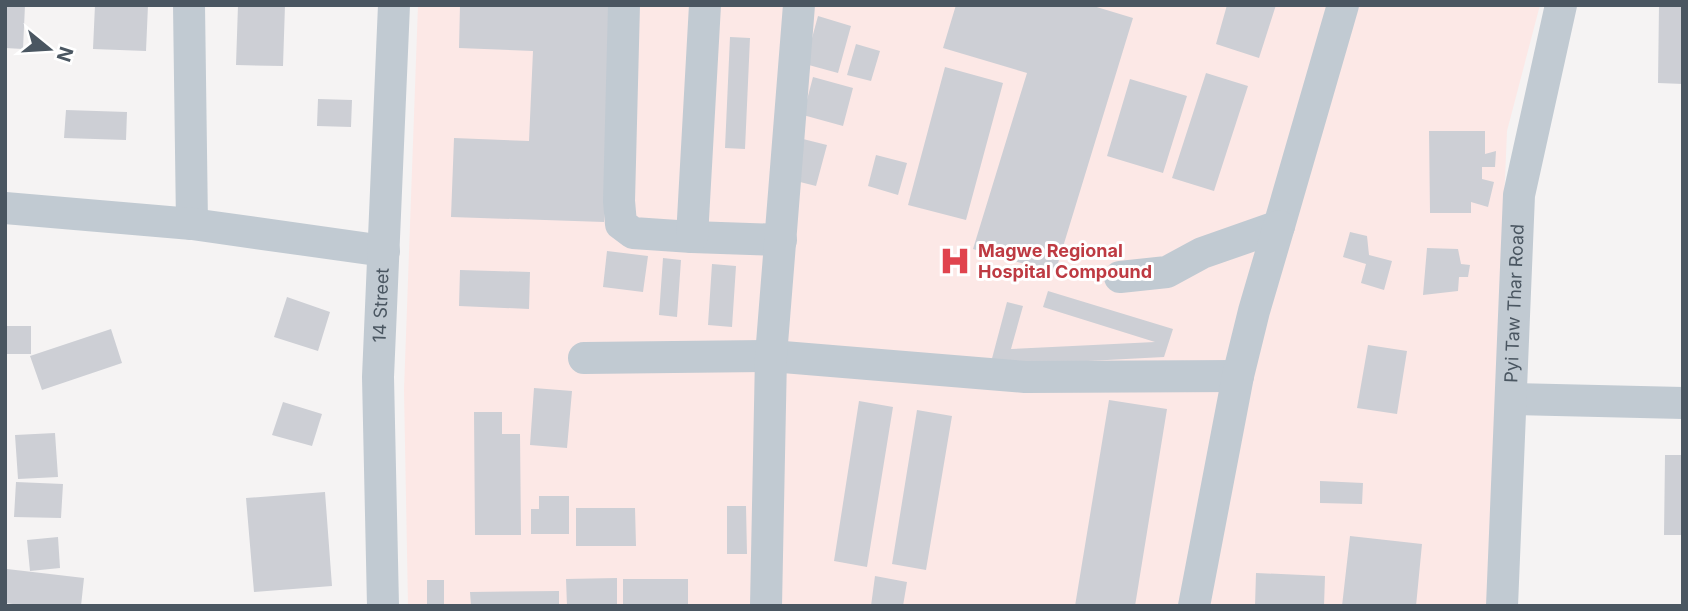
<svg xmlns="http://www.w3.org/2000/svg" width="1688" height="611" font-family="Inter,sans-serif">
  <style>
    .medical { fill: #fce8e6 }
    .building { fill: #cdcfd5 }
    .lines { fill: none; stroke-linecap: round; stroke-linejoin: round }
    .minor { stroke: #c1cad2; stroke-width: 32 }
    .labels { text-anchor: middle; stroke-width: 6; stroke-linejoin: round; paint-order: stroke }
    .health-label { font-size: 18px; font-weight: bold; fill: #be3a42; stroke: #fff; text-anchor: start }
    .street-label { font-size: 18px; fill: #4a5661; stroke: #fff }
  </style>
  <rect width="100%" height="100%" fill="#f5f3f3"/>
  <!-- medical -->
  <path class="medical" d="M418,5H1540L1507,131L1487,606H408L404,390Z"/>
  <!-- building -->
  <path class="building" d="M5,5H25L23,49L5,48Z
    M95,5H148L146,51L93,49Z
    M238,5H285L283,66L236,65Z
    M460,5H612L604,222L451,217L454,138L529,141L533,51L459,48Z
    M956,5H1090L1133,18L1055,273L973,249L1027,73L943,48Z
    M1227,5H1276L1259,58L1216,44Z
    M1659,5H1683V84L1658,83Z
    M818,16L851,26L838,73L805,64Z
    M730,37L750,38L745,149L725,148Z
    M856,44L880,51L871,81L847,75Z
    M945,67L1003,83L966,220L908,205Z
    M1206,73L1248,86L1214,191L1172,178Z
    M813,77L853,88L843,126L803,115Z
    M1130,79L1187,96L1163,173L1107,156Z
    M318,99L352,100L351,127L317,126Z
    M66,110L127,112L126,140L64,138Z
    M1429,131H1485V154L1496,151L1495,167H1482V179L1494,182L1488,207L1471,202V213H1430Z
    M803,139L827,145L816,186L792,180Z
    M876,155L907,163L898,195L868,186Z
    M1350,232L1367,236L1369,255L1392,261L1384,290L1361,283L1366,264L1343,257Z
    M1427,248L1458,249L1461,264L1470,265L1468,277H1459L1458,291L1423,295Z
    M607,251L648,256L643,292L603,287Z
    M663,258L681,260L677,317L659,315Z
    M712,264L736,266L732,327L708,325Z
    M460,270L530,272L529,309L459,306Z
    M1048,291L1173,329L1164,357L990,366L1007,302L1023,306L1011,349L1155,342L1043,307Z
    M287,297L330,312L318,351L274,337Z
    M5,326H31V354H5Z
    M111,329L122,363L42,390L30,356Z
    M1368,345L1407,351L1397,414L1357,408Z
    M534,388L572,391L567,448L530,445Z
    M1109,400L1167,409L1135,606H1075Z
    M859,401L893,407L867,567L834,561Z
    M283,402L322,414L312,446L272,435Z
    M917,410L952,416L926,570L892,564Z
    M474,412H502V434H520L521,535H475Z
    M55,433L58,477L18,479L15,435Z
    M1665,455H1683V535H1664Z
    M1320,481L1363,483L1362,504L1320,503Z
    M16,482L63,484L61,518L14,517Z
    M325,492L332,586L254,592L246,498Z
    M539,496H569V534H531V509H539Z
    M727,506H746L747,554H727Z
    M576,508H635L636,546H576Z
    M1350,536L1422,544L1416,606H1342Z
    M58,537L60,568L30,571L27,540Z
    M7,569L84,578L81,606H29L5,603Z
    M1256,573L1325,576L1324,606H1255Z
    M875,576L907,582L903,606H871Z
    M617,578V606H567L566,579Z
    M623,579H688V606H623Z
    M427,580H444V606H427Z
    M559,591V606H471L470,592Z"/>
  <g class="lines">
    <!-- minor -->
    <g class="minor">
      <path d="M189,5L192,224"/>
      <path d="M624,5L619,201L621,224L633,233L692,237L781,240"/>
      <path d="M5,208L192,224L384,251"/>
      <path d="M692,237L705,5"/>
      <path d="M1120,277L1167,272L1202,253L1279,226L1343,5"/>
      <path d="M584,358L771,356L1025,377L1238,376"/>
      <path d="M1511,399L1683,403"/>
      <path id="s1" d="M383,606L378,377L394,5"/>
      <path d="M766,606L771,356L799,5"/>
      <path d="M1194,606L1238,376L1254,311L1279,226"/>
      <path id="s2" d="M1502,606L1519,195L1561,5"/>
    </g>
  </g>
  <!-- icons -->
  <defs>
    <symbol id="hospital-bare" viewBox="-9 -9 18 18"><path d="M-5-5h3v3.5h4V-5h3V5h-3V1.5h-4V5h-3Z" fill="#e0444e" stroke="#fff" stroke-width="2.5" paint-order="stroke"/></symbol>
  </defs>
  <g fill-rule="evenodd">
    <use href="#hospital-bare" x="933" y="239" width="44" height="44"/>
  </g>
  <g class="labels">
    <!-- health labels -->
    <g class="health-label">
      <text x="978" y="257">Magwe Regional<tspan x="978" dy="21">Hospital Compound</tspan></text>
    </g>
    <!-- street labels -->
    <g class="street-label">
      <text dy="6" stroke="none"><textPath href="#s2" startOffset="303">Pyi Taw Thar Road</textPath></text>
      <text dy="6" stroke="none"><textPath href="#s1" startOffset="301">14 Street</textPath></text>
    </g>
  </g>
  <!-- border -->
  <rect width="1688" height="611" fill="none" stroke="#4a5661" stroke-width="14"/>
  <!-- north arrow -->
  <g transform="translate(49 49) rotate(108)" stroke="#ffffff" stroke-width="5" paint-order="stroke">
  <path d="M0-5L12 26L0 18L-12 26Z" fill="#4a5661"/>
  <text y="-10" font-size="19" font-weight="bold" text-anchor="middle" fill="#4a5661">N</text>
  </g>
</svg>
